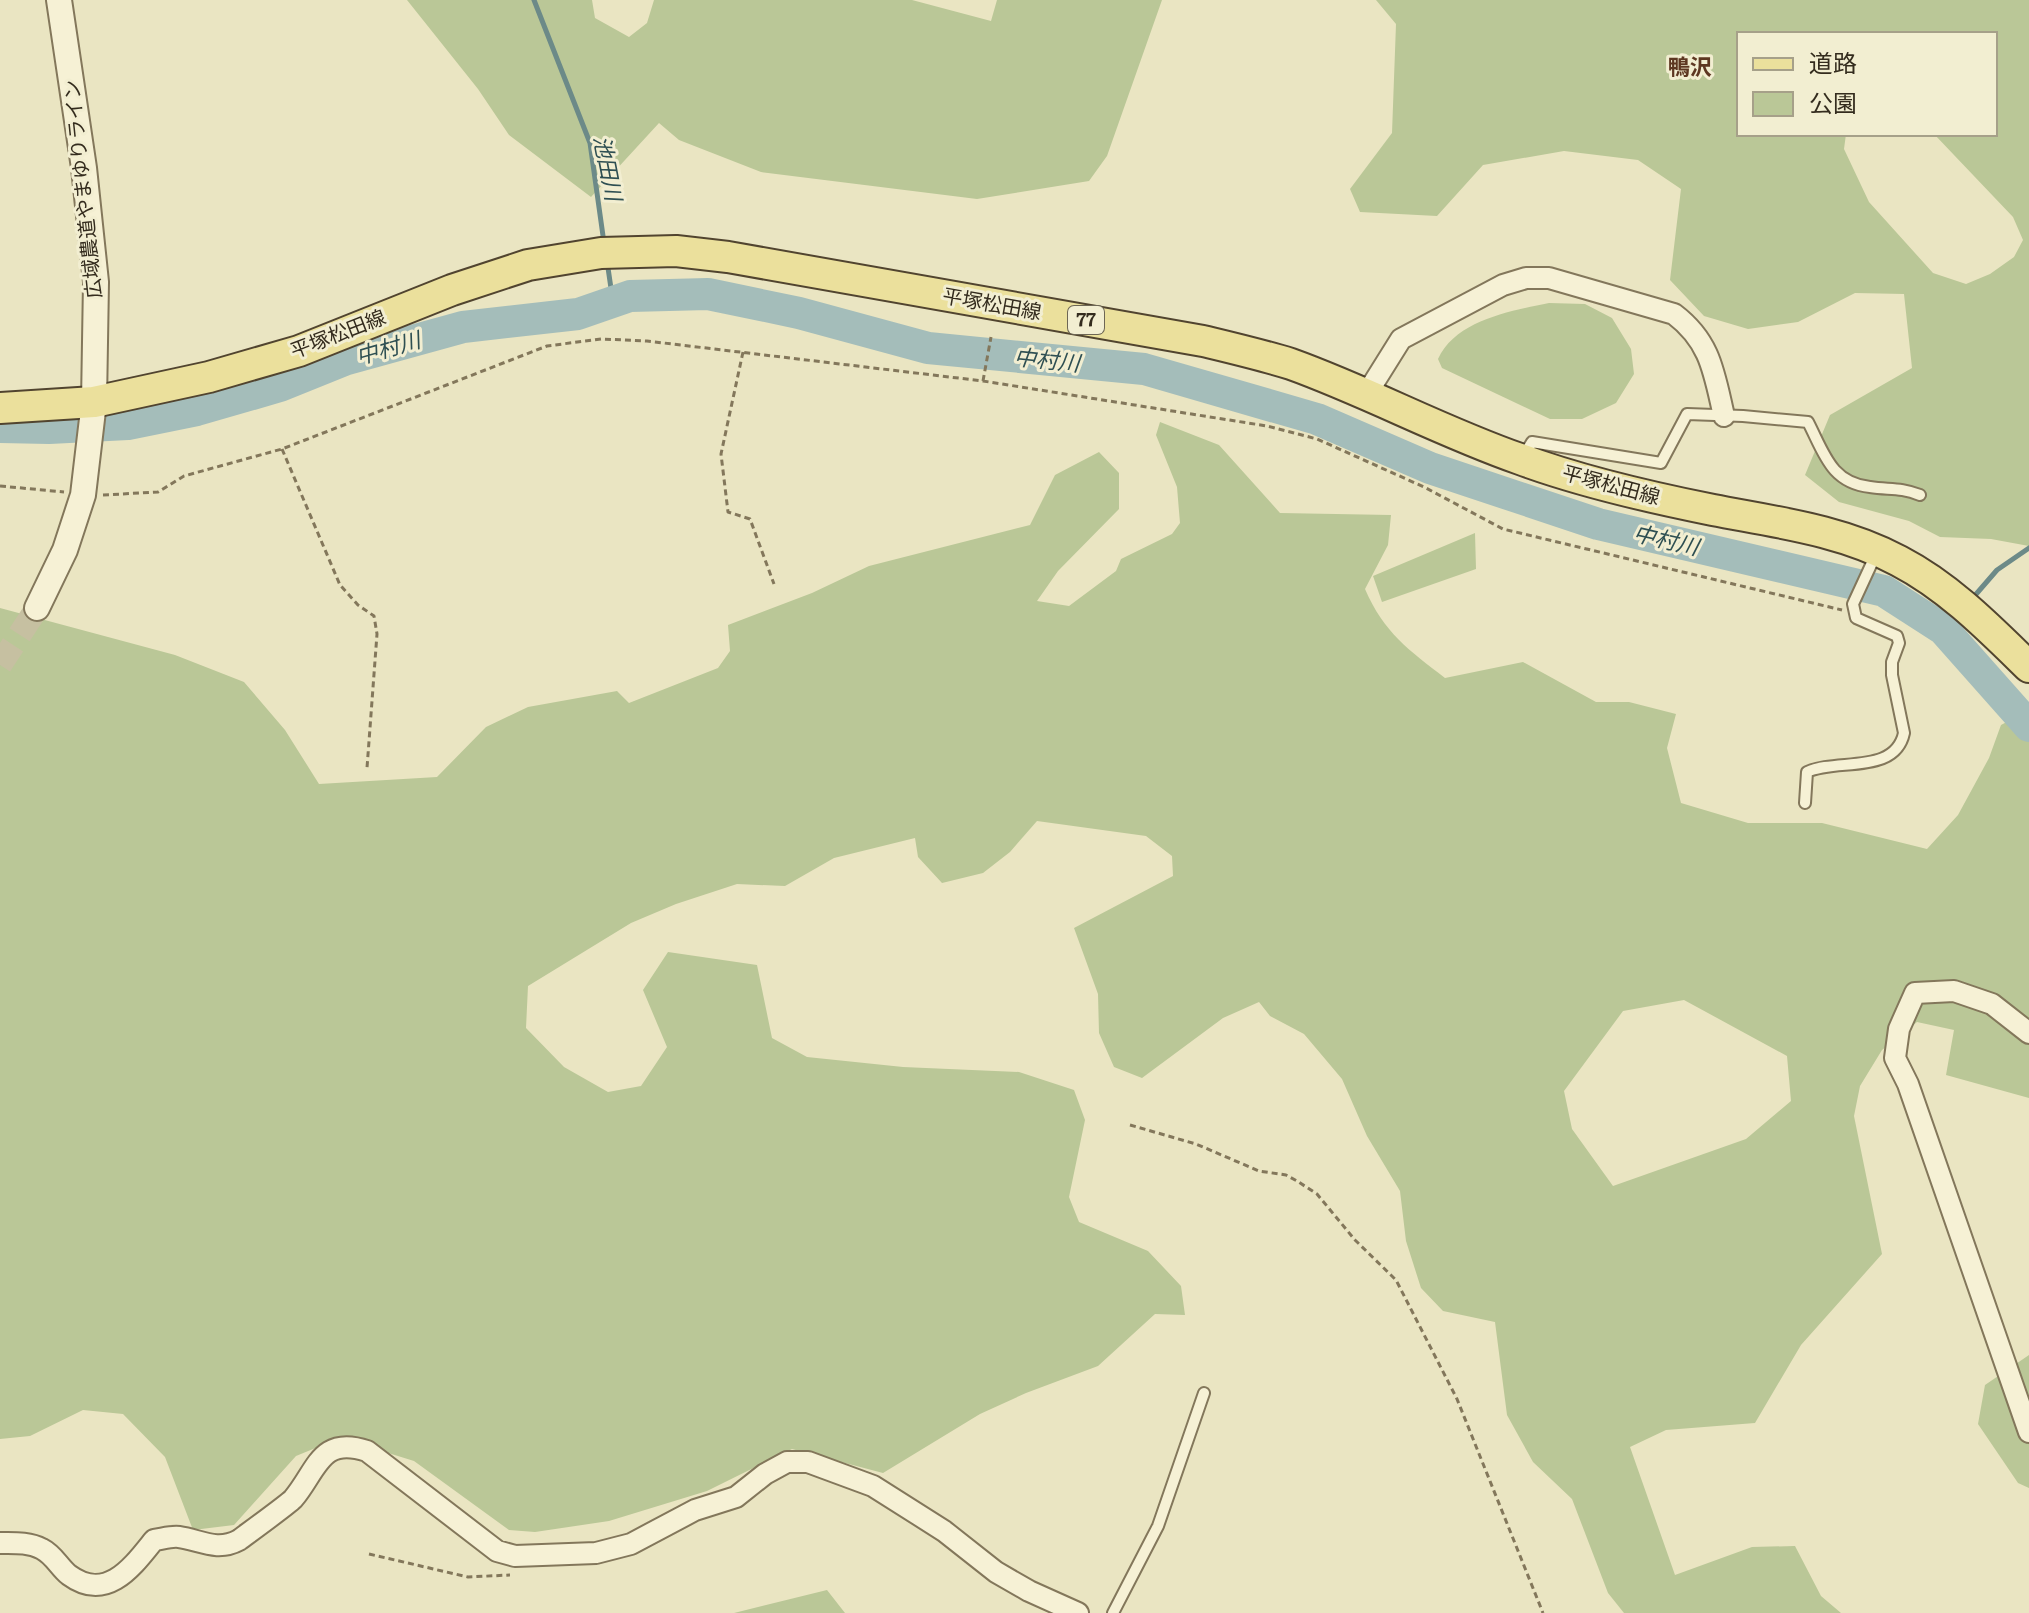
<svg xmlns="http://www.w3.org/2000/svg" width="2029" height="1613" font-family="Literata,'Noto Sans JP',serif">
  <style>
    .green { fill: #bac797; fill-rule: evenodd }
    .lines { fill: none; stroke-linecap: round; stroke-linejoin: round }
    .stream { stroke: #6c8a88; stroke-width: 5 }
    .river { stroke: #a4bdba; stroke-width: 32 }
    .tertiary-tunnel { stroke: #c6c0a1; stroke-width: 24; stroke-dasharray: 24 12; stroke-linecap: butt }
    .service-casing { stroke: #83775b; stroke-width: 14 }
    .minor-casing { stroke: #83775b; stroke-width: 24 }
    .tertiary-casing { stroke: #83775b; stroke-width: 28 }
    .primary-casing { stroke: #51442f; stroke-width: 34 }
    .path { stroke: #83775b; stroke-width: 3; stroke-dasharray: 6 4; stroke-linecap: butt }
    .service { stroke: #f6f1d5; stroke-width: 10 }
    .minor { stroke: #f6f1d5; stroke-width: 20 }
    .tertiary { stroke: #f6f1d5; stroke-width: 24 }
    .primary { stroke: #ebe09c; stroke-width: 30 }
    .labels { text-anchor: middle; stroke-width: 6; stroke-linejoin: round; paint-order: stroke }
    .shield { fill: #f2eed1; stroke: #6d6654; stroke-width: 2 }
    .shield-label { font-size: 18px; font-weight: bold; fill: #342c1e }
    .street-label { font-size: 20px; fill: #342c1e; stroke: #f2eed1 }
    .neighbourhood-label { font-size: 22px; font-weight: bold; fill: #5d3721; stroke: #f2eed1 }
    .water-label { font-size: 22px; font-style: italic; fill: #2e4f52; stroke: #f2eed1 }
  </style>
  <rect width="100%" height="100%" fill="#eae5c2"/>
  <!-- green -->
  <path class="green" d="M407,0H592L595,18L629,37L647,23L654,0H912L991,21L997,0H1162L1107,156L1089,181L977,199L761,172L679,140L659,123L591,197L509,135L478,89Z
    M1376,0H2029V546L1991,539L1940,537L1909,521L1839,502L1805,475L1830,415L1912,368L1904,294L1855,293L1798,322L1748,329L1704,316L1670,280L1681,189L1638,160L1564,151L1483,165L1437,216L1360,212L1350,189L1392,133L1396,24ZM1739,34H1995V134H1934L2013,217L2023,240L2014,257L1990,274L1966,284L1933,273L1869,202L1844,149L1846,134H1739Z
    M1549,303L1585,304L1612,318L1631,349L1634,374L1616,403L1582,419H1550L1442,368L1438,359C1456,320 1511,311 1549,303Z
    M1160,422L1219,445L1280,513L1391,515L1388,545L1365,589C1384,633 1409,650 1445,678L1523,662L1596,702H1629L1676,714L1667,748L1681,803L1748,823H1822L1927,849L1958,815L1989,758L2001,725L2029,710V1098L1946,1075L1954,1030L1917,1022L1882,1050L1860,1086L1854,1116L1882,1254L1801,1345L1755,1423L1666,1430L1630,1447L1675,1575L1752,1547L1795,1546L1821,1596L1841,1613H1624L1608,1593L1572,1499L1533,1462L1507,1415L1495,1322L1443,1311L1421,1288L1406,1241L1400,1191L1367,1136L1342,1079L1304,1034L1270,1016L1259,1002L1223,1018L1142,1078L1114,1067L1099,1033L1098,994L1074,928L1173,876L1172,856L1146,836L1037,821L1010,852L983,873L942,883L918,857L915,838L834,858L785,886L737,884L676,904L631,923L528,986L526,1028L564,1067L608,1092L641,1086L667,1047L643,990L668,952L757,965L772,1038L807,1057L903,1067L1019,1072L1074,1090L1085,1120L1069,1197L1079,1222L1148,1251L1181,1286L1185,1315L1155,1314L1098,1366L1026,1393L980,1414L883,1473L792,1449L707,1491L609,1521L535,1532L509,1530L414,1461L340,1438L296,1456L234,1525L193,1530L165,1457L123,1414L83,1410L30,1436L0,1439V608L175,655L244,682L285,730L319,784L437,777L486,727L528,707L617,691L629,703L718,668L730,651L728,625L812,593L869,566L1030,525L1055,475L1099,452L1119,473V509L1058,571L1037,601L1069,606L1116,571L1121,559L1172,534L1180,523L1177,487L1156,435ZM1684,1000L1787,1056L1791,1101L1746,1139L1613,1186L1572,1129L1564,1091L1623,1011Z
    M1475,533L1476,569L1382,602L1373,576Z
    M2029,1355V1488L2018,1483L1978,1424L1985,1385Z
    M827,1590L845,1613H734Z"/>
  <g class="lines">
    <!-- stream -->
    <path class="stream" d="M534,0L590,143L604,243
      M607,261L613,302
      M1971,600L1997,570L2029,548
      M1943,629L1959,614"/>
    <!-- river -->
    <path class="river" d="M0,427L49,428L128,424L197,410L280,386L347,359L463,327L578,314L630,296L708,294L799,313L928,348L1144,369L1317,419L1430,468L1598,524L1884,591L1943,629L2029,726"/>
    <!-- tertiary-tunnel -->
    <path class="tertiary-tunnel" d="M0,665L37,608"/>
    <defs>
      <path id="service" d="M1524,455L1532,442L1661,463L1687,414L1743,416L1808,422C1824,453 1831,483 1870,487C1889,490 1900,487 1920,495
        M1805,803L1807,772C1837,758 1895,775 1904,733L1892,675V662L1899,643L1897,636L1856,618L1853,604L1877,552
        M1113,1613L1158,1526L1204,1393"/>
      <path id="minor" d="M1366,395L1401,339L1503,285L1526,278H1549L1674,314C1711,342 1714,373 1724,416
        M2029,1033L1992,1004L1954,991L1915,993L1899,1029L1895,1058L1908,1084L2029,1432
        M0,1543C14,1543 29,1542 42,1549C54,1555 59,1567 69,1575C107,1603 133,1566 154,1540C162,1539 171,1536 179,1537C200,1540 217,1552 239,1540C247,1534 287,1505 293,1499C317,1471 320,1435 367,1451L497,1551L515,1556L596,1553L631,1544L695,1510L736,1497L765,1474L787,1462H808L873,1486L944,1531L996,1572L1029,1591L1078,1613"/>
      <path id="tertiary" d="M37,608L65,550L83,495L94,402L96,282L84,168L59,0"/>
      <path id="primary" d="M0,408L94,402L209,377L299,351L452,290L528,265L601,253L676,251L728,257L1203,341C1232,348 1262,355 1291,364C1369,392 1442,432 1520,459C1582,482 1648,497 1713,510C1775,522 1842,530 1899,561C1949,587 1989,628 2029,667"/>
    </defs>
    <!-- service casing -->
    <use href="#service" class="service-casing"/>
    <!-- minor casing -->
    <use href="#minor" class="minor-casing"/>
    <!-- tertiary casing -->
    <use href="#tertiary" class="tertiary-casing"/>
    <!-- primary casing -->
    <use href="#primary" class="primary-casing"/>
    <!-- path -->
    <path class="path" d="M743,352L721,454L728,512L750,519L774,584
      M983,381L991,337
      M282,449L340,585L358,605L374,616L377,634L367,768
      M0,486L64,492
      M103,495L158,492L184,476L282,449L547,346L601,339L647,341L983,381L1267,426L1317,439L1424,487L1503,529L1842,610
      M1130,1125L1196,1144L1259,1171L1286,1175L1297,1181L1317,1194L1355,1240L1396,1280L1457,1399L1543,1613
      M369,1554L468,1577L510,1575"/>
    <!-- service -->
    <use href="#service" class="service"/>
    <!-- minor -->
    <use href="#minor" class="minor"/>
    <!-- tertiary -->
    <use href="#tertiary" class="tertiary"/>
    <!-- primary -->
    <use href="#primary" class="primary"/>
  </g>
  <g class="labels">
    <!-- shield labels -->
    <rect class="shield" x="1068" y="306" width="36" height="28" rx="6"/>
    <g class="shield-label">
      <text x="1086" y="326">77</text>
    </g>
    <!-- street labels -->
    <g class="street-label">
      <text transform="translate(83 189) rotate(-96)" y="7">広域農道やまゆりライン</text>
      <text transform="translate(992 304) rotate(10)" y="7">平塚松田線</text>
      <text transform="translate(338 334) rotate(-21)" y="7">平塚松田線</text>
      <text transform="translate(1611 485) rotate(15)" y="7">平塚松田線</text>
    </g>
    <!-- neighbourhood labels -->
    <g class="neighbourhood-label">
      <text x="1690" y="75">鴨沢</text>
    </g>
    <!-- water labels -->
    <g class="water-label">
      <text transform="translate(608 168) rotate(79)" y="8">池田川</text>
      <text transform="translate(388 348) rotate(-16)" y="8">中村川</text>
      <text transform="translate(1047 360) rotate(6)" y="8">中村川</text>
      <text transform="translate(1666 540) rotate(13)" y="8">中村川</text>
    </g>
  </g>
  <!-- legend -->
  <rect x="1737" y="32" width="260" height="104" fill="#f2eed1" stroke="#a6a089" stroke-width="2"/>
  <rect x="1753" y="58" width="40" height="12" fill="#ebe09c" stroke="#a6a089" stroke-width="2"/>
  <text x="1809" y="72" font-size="24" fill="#342c1e">道路</text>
  <rect x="1753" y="92" width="40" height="24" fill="#bac797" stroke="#a6a089" stroke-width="2"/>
  <text x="1809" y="112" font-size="24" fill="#342c1e">公園</text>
</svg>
